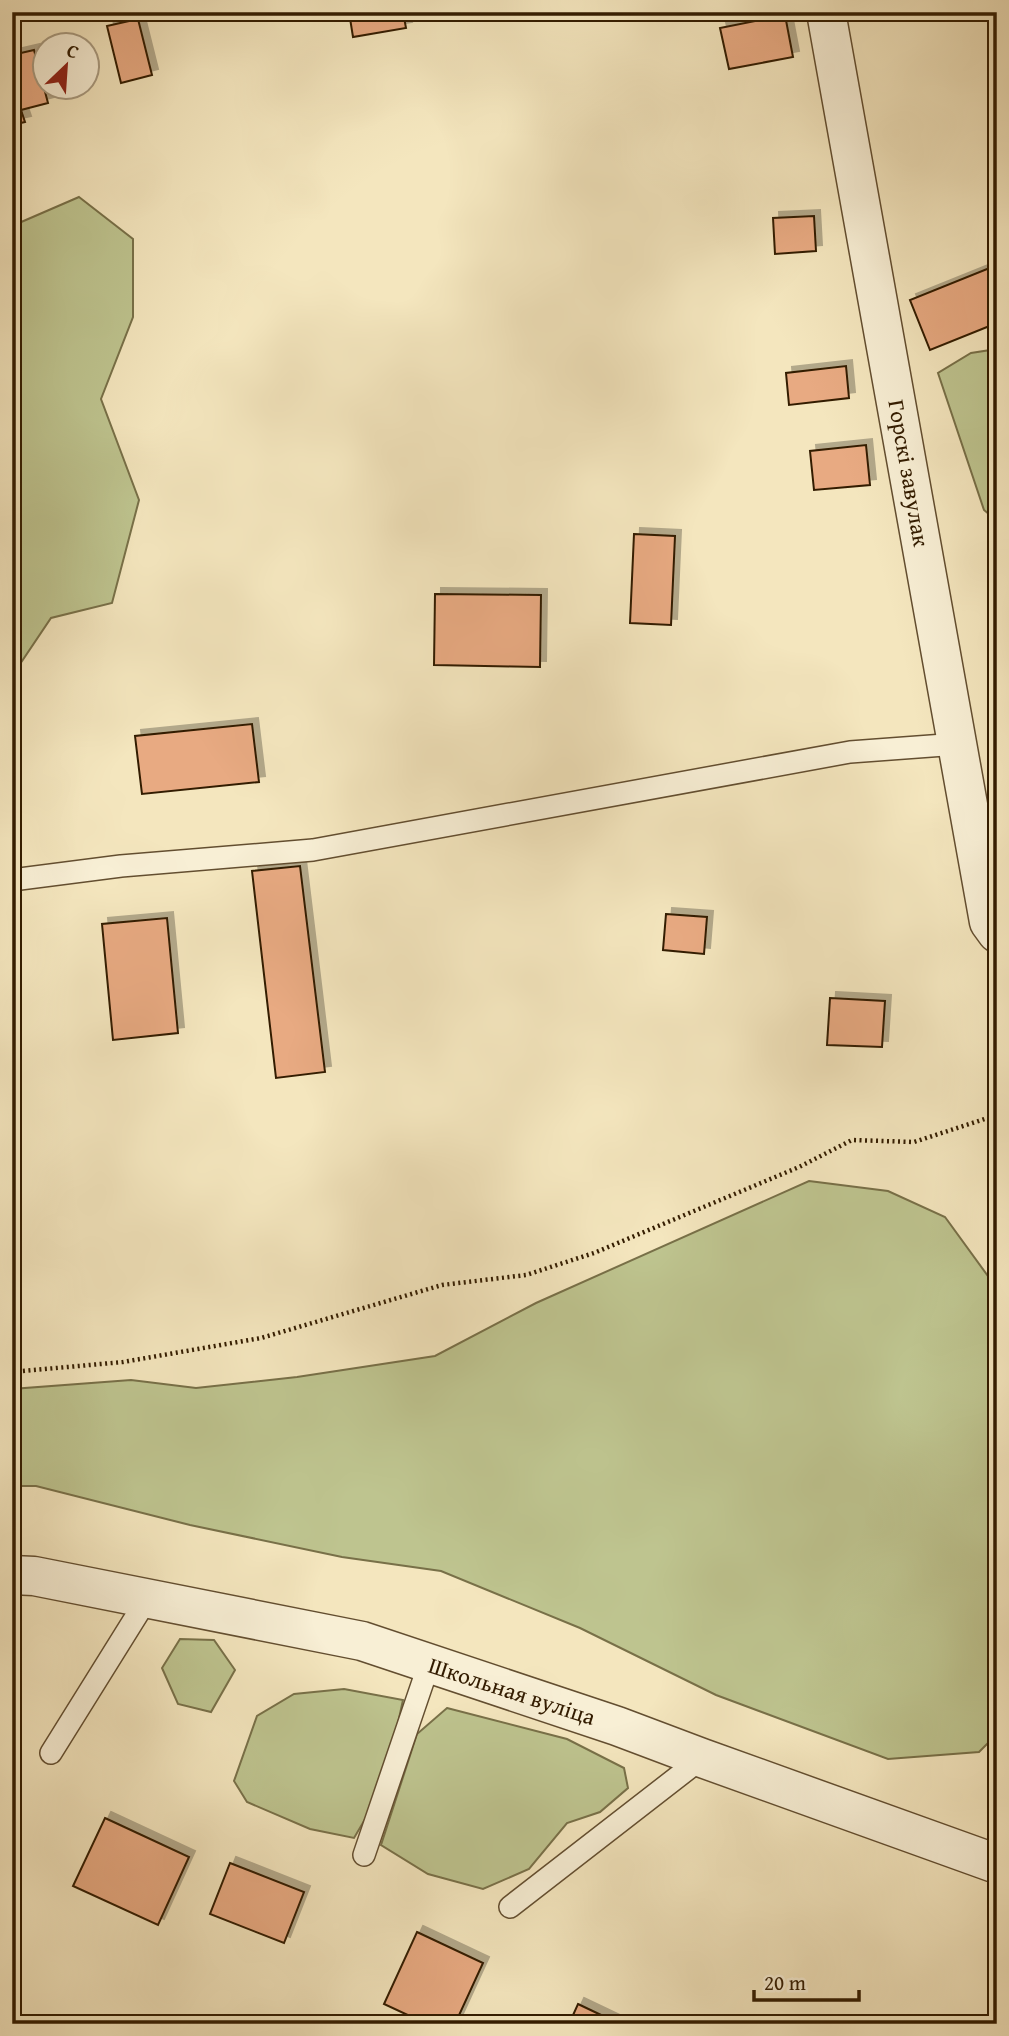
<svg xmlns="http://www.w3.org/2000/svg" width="1009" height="2036" font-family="'Gentium Book Plus',serif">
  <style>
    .green { fill: #bec48f; stroke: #787048; stroke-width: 2 }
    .building { fill: #e8aa82; stroke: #331c00; stroke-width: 2; filter: url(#shadow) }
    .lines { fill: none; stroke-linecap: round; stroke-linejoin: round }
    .service-casing { stroke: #634e30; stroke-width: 24 }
    .minor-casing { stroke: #634e30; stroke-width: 41 }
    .tertiary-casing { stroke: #634e30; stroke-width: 41 }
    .path { stroke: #331c00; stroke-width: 4.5; stroke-dasharray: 2 3.5; stroke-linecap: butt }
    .service { stroke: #f8efd5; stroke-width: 21 }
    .minor { stroke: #f8efd5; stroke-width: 38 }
    .tertiary { stroke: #f8efd5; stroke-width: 38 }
    .labels { text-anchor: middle; stroke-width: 6; stroke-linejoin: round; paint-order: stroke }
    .street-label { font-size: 23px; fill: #331c00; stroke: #f8efd5 }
  </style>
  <defs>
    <filter id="shadow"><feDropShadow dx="6" dy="-6" stdDeviation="0" flood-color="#0004"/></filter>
  </defs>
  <rect width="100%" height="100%" fill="#f4e6be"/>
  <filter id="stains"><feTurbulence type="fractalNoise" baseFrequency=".00286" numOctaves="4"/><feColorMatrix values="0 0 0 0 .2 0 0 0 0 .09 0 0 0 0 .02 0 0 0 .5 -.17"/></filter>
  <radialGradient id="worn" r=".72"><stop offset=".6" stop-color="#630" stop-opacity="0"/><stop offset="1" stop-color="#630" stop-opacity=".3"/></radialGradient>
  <!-- green -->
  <path class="green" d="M79,197L133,239V317L101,399L139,500L112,603L51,618L12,676V226Z
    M997,349V521L984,510L938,373L971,353Z
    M809,1181L888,1191L945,1217L993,1283H997V1734L979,1752L888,1759L716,1695L580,1628L441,1571L342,1557L190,1525L36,1486H12V1389L131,1380L196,1388L297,1377L435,1356L536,1303Z
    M180,1639L214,1640L235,1670L211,1712L178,1704L162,1668Z
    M344,1689L403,1700L393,1746L374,1804L354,1838L310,1829L247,1802L234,1781L257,1716L294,1694Z
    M447,1708L567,1739L624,1768L628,1788L600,1812L567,1823L529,1869L483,1889L428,1874L381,1845L417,1734Z"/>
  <!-- building -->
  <path class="building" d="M349,12H403L406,28L353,37Z
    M785,15L793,57L729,69L720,28Z
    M138,19L152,75L121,83L107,26Z
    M34,50L48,103L21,110L25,122L12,125V55Z
    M814,216L816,251L775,254L773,218Z
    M997,265V323L930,350L910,300Z
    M846,366L849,398L789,405L786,373Z
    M866,445L870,485L814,490L810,451Z
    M634,534L675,536L671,625L630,623Z
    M435,594L541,595L540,667L434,665Z
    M252,724L259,782L142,794L135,736Z
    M300,866L325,1072L276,1078L252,871Z
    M666,914L707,917L704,954L663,950Z
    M167,918L178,1033L113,1040L102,924Z
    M830,998L885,1001L882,1047L827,1045Z
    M105,1818L189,1857L158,1925L73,1886Z
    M230,1863L304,1892L284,1943L210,1914Z
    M417,1932L483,1963L455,2024H427L384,2004Z
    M578,2004L620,2024H569Z"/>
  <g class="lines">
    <defs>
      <path id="service" d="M12,880L121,866L313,850L850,752L958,744
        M51,1753L147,1599
        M364,1855L429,1664
        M510,1907L702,1758"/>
      <path id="minor" d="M826,12L989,922L997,933"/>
      <path id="tertiary" d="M12,1575L34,1576L362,1641L617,1726L702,1758L997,1864"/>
    </defs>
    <!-- service casing -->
    <use href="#service" class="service-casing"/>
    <!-- minor casing -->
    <use href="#minor" class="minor-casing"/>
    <!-- tertiary casing -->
    <use href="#tertiary" class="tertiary-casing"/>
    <!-- path -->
    <path class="path" d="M12,1372L123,1362L261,1338L442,1285L526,1275L594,1253L799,1167L852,1140L914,1142L997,1115"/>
    <!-- service -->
    <use href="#service" class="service"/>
    <!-- minor -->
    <use href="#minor" class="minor"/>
    <!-- tertiary -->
    <use href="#tertiary" class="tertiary"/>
  </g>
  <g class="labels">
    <!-- street labels -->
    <g class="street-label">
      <text transform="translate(909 473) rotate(80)" y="8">Горскі завулак</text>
      <text transform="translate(512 1691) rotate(18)" y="8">Школьная вуліца</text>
    </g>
  </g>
  <!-- margin -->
  <rect width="1009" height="2036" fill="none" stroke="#f4e6be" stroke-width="42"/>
  <rect x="14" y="14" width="981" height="2008" fill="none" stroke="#331c00" stroke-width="3.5"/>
  <rect x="21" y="21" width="967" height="1994" fill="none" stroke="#331c00" stroke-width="2"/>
  <!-- north arrow -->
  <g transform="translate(66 66) rotate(25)"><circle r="33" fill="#f8efd5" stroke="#a99b80" stroke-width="2"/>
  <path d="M0-5L12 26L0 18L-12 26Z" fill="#8f2418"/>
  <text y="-10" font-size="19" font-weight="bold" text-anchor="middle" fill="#331c00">С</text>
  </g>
  <!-- scale -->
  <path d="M754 1990v10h105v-10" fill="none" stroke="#331c00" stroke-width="3.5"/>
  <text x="764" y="1990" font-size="21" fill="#331c00" stroke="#f8efd5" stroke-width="5" paint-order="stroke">20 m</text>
  <rect width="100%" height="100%" filter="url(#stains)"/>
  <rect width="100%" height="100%" fill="url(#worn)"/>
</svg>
